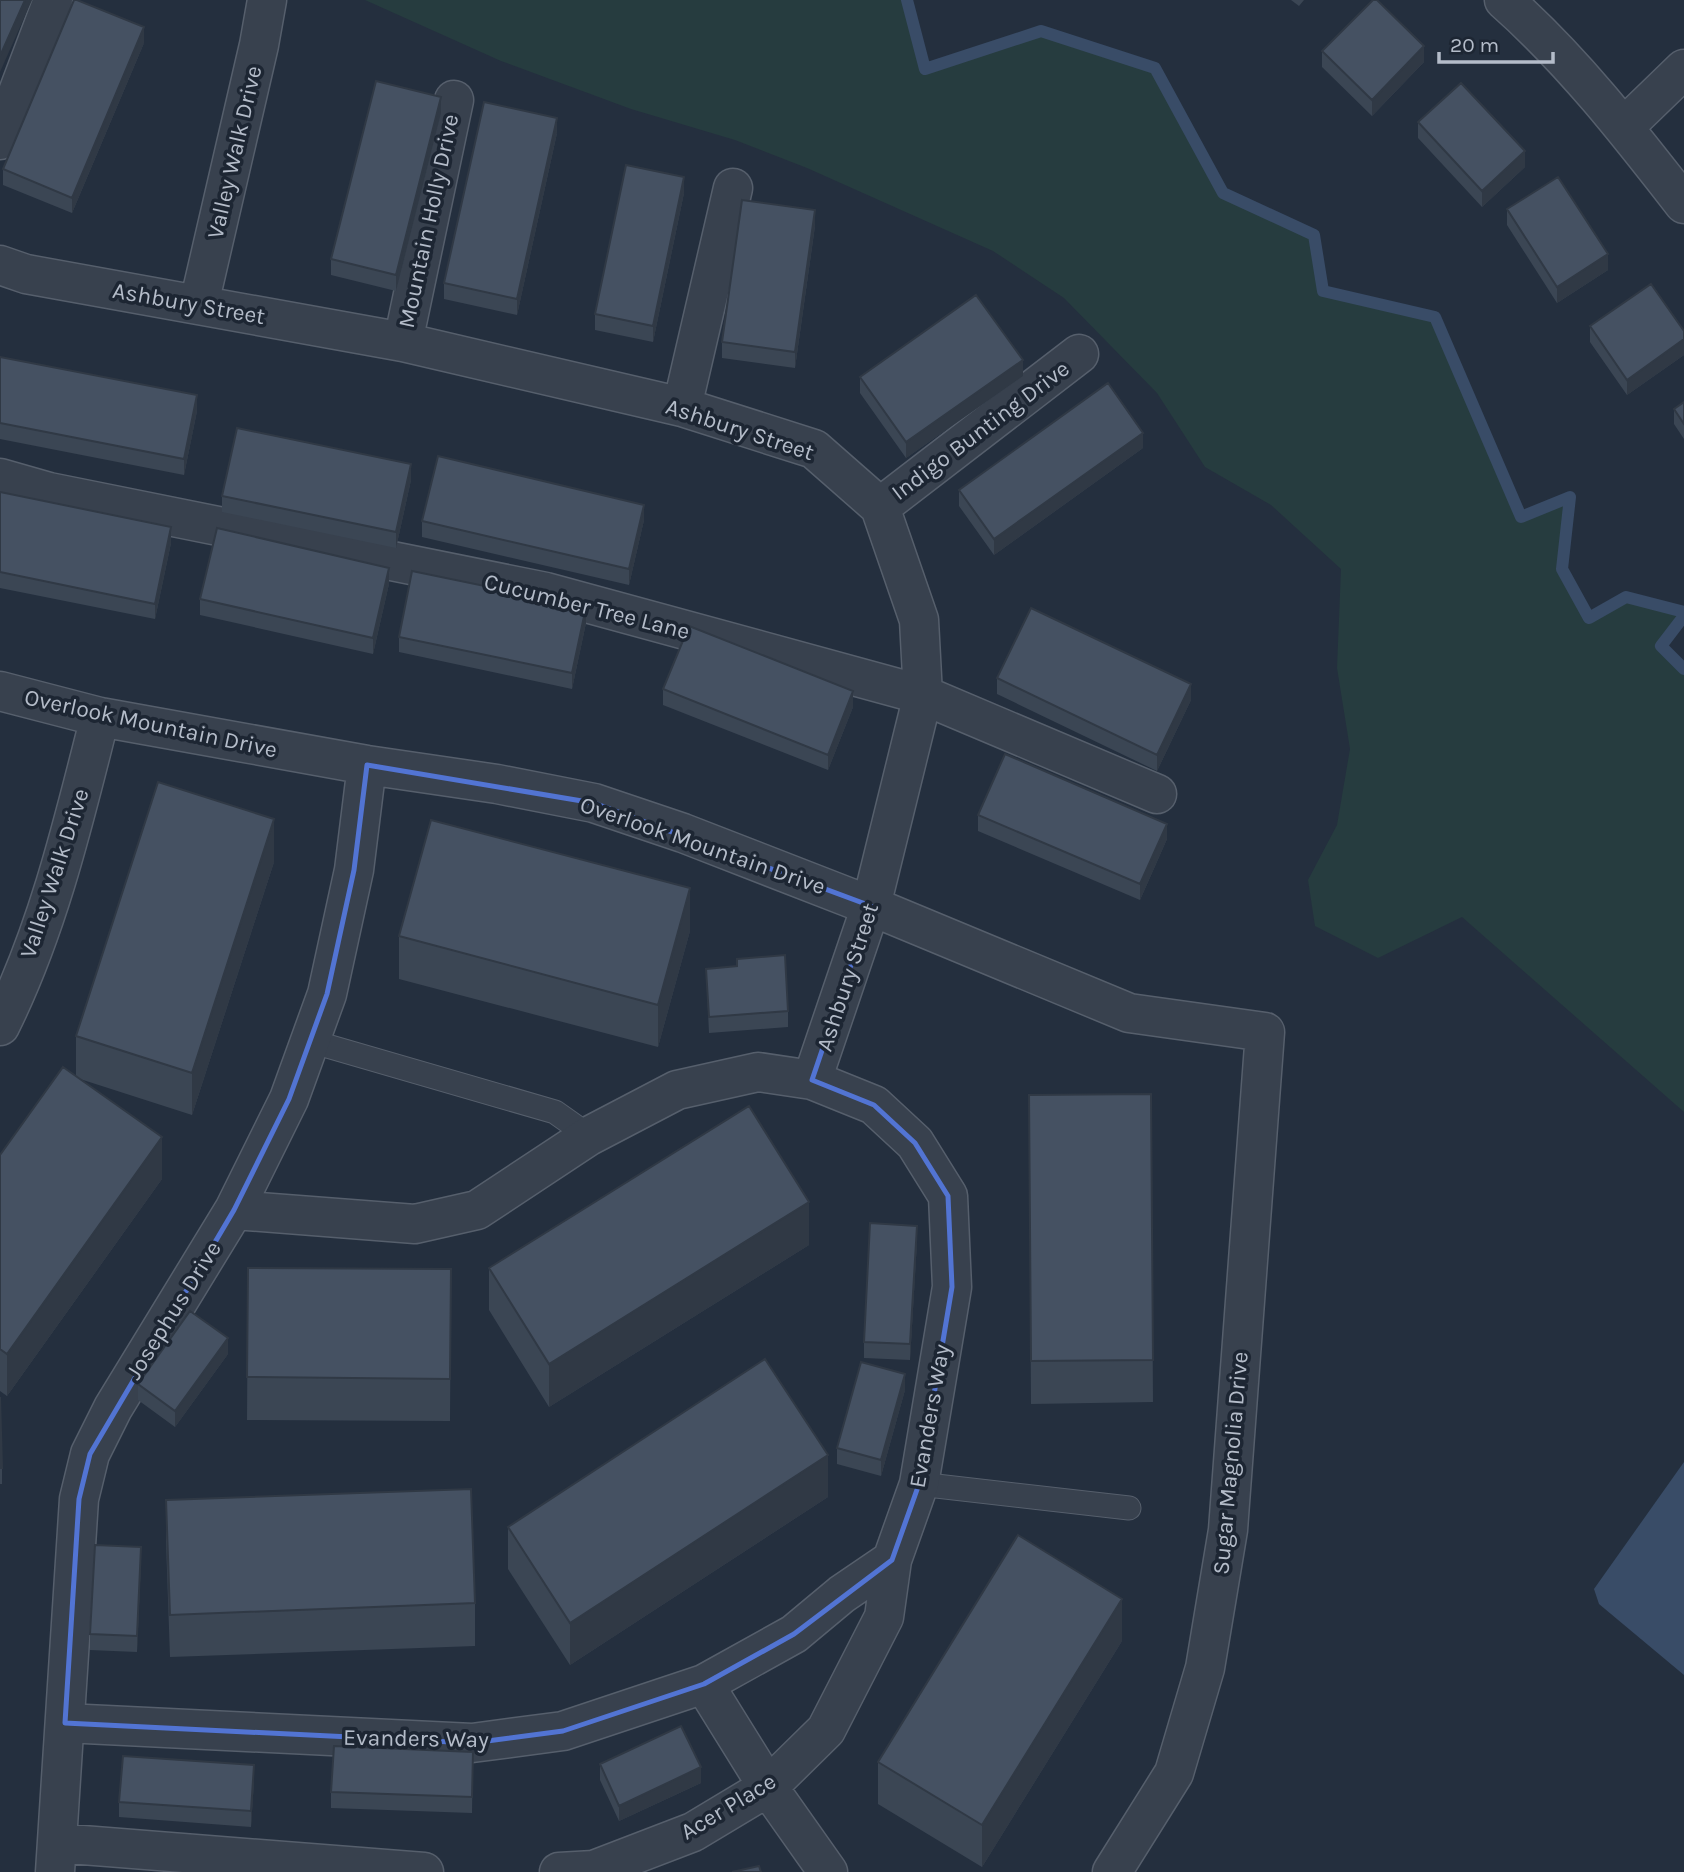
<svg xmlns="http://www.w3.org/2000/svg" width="1684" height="1872" font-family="Karla,sans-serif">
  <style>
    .green { fill: #263c3f }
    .water { fill: #394c67 }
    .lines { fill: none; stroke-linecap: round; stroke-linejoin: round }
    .stream { stroke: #394c67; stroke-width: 12 }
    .lane-casing { stroke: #565f6c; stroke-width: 25 }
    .street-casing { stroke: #565f6c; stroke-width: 41 }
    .lane { stroke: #38414e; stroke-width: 23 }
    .street { stroke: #38414e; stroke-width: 38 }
    .wall { fill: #3b4654 }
    .shaded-wall { fill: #303945 }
    .building { fill: #455162; stroke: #303945; stroke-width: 2 }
    .marked { fill: none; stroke: #5274d3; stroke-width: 5; stroke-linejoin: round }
    .labels { text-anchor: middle; stroke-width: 7; stroke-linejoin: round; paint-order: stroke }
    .street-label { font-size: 23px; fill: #b4bcc9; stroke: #1d2633 }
  </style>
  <rect width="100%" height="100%" fill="#242f3e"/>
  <!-- green -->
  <path class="green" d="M365,0H907L925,69L1041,31L1155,68L1223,193L1314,235L1323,290L1435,317L1521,516L1570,497L1562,569L1589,617L1626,597L1684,612V616L1662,646L1684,669V1112L1462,917L1378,958L1315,926L1308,880L1337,825L1350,749L1337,668L1341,569L1271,505L1205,467L1157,393L1064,298L993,251L807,168L735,140L631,109L501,61Z"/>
  <!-- water -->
  <path class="water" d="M1684,1462V1675L1599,1604L1594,1589Z"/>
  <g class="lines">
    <!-- stream -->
    <path class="stream" d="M907,0L925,69L1041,31L1155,68L1223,193L1314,235L1323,291L1435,317L1521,517L1570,497L1562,569L1589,618L1626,597L1684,612
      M1684,616L1661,646L1684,669"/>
    <defs>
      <path id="lane" d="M310,1041L555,1112L589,1136
        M919,1484L1129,1508"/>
      <path id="street" d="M1504,0C1572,60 1628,132 1684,204
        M1624,127L1684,69
        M0,140L53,0
        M0,265L26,274L403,342L682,407L814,449L880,507L919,620L923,695L871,906L812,1080
        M199,304L259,45L267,0
        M403,342L454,100
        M682,407L733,188
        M0,478L49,492L546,592L923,695L1157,794
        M880,507L1079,354
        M0,691L100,717L367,765L497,784L594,803L683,833L871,906L1129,1013L1265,1032L1228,1530L1205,1668L1174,1773L1112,1872
        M0,1026C48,930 74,820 100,717
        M704,1684L768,1787L828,1872
        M65,1723L472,1743L563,1731L704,1684L794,1634L842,1594L892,1560L919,1484L952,1287L948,1196L915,1143L874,1105L812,1080L758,1072L677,1090L589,1136L477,1210L415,1224L234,1210
        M57,1843L424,1872
        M55,1872L79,1499L90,1454L113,1408L234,1210L289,1099L327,994L354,870L367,765
        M559,1872L594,1870L693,1832L768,1787L826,1730L884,1617L892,1560"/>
    </defs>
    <!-- lane casing -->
    <use href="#lane" class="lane-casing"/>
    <!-- street casing -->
    <use href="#street" class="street-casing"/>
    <!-- lane -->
    <use href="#lane" class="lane"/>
    <!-- street -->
    <use href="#street" class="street"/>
  </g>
  <!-- wall -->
  <path class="wall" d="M1291,0H1304L1299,6Z
    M144,43L72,213L3,185V169Z
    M1322,51L1424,62L1372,116L1322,67Z
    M441,113L396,291L331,275V259Z
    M1418,122L1525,167L1482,207L1418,138Z
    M557,133L517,315L444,299V283Z
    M684,193L653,342L595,330V314Z
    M1507,209L1608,270L1557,303L1507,225Z
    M815,226L795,368L722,358V342Z
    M1590,326L1684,339V355L1627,395L1590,342Z
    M0,357L197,411L184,475L0,439Z
    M1023,376L906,458L860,393V377Z
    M1684,402V439L1674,424V409Z
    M1143,448L994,555L959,506V490Z
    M411,480L396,548L222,512V496Z
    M0,492L171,543L155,619L0,588Z
    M644,520L629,585L422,537V521Z
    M389,584L373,654L200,615V599Z
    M586,623L572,689L399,652V637Z
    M997,678L1191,700L1157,771L997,694Z
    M663,689L853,707L828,770L663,705Z
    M978,815L1167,839L1140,900L978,831Z
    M274,862L192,1115L80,1079L162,1179L7,1396L0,1391V1155L76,1076V1036Z
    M690,931L658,1047L399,979V936Z
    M737,959L788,1011V1027L709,1033L706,969L737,966Z
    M1151,1094L1153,1402L1031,1404L1029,1095Z
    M917,1241L910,1360L864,1358V1342Z
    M809,1245L549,1407L489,1310V1268Z
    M248,1268L451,1269L450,1421L247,1420Z
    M228,1354L175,1427L138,1400V1384Z
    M905,1390L881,1476L837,1464V1448Z
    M0,1397L2,1468V1484H0Z
    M828,1497L570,1665L508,1569V1527Z
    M166,1500L475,1603V1646L170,1657L166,1542Z
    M141,1562L137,1652L90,1650V1634Z
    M1122,1641L982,1867L878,1804V1762Z
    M473,1752L472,1813L331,1808V1792Z
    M600,1764L701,1783L619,1821L600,1780Z
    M254,1781L251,1827L119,1817V1802Z"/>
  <!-- shaded-wall -->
  <path class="shaded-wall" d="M25,0H32L0,72V56Z
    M144,27V43L72,213V198Z
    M1424,46V62L1372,116V100Z
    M441,97V113L396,291V275Z
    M557,118V133L517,315V299Z
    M1525,151V167L1482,207V191Z
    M684,177V193L653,342V326Z
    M815,210V226L795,368V352Z
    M1608,254V270L1557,303V287Z
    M1684,339V355L1627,395V380Z
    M1023,360V376L906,458V442Z
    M197,395V411L184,475V459Z
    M1143,433V448L994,555V539Z
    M411,464V480L396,548V532Z
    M644,505V520L629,585V569Z
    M171,527V543L155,619V604Z
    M389,568V584L373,654V638Z
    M586,607V623L572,689V673Z
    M1191,684V700L1157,771V755Z
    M853,691V707L828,770V755Z
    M274,819V862L192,1115V1073Z
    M1167,824V839L1140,900V884Z
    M690,888V931L658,1047V1005Z
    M162,1137V1179L7,1396V1354Z
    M809,1202V1245L549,1407V1364Z
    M917,1226V1241L910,1360V1344Z
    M228,1338V1354L175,1427V1411Z
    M905,1374V1390L881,1476V1460Z
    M828,1455V1497L570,1665V1623Z
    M141,1547V1562L137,1652V1636Z
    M1122,1599V1641L982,1867V1825Z
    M254,1765V1781L251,1827V1811Z
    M701,1767V1783L619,1821V1806Z"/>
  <!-- building -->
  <path class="building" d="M0,0H25L0,56Z
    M74,0H77L144,27L72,198L3,169Z
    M1373,0H1377L1424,46L1372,100L1322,51Z
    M376,81L441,97L396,275L331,259Z
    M1461,83L1525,151L1482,191L1418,122Z
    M484,102L557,118L517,299L444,283Z
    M626,165L684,177L653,326L595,314Z
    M1558,177L1608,254L1557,287L1507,209Z
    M742,200L815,210L795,352L722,342Z
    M1651,284L1684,331V339L1627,380L1590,326Z
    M976,295L1023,360L906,442L860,377Z
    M0,357L197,395L184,459L0,423Z
    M1108,383L1143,433L994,539L959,490Z
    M1684,402V424L1674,409Z
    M237,428L411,464L396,532L222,496Z
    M438,456L644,505L629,569L422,521Z
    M0,492L171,527L155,604L0,572Z
    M217,528L389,568L373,638L200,599Z
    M412,571L586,607L572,673L399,637Z
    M1031,608L1191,684L1157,755L997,678Z
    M689,626L853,691L828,755L663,689Z
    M1005,754L1167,824L1140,884L978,815Z
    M158,782L274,819L192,1073L76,1036Z
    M431,820L690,888L658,1005L399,936Z
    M785,955L788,1011L709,1017L706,969L737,966V959Z
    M63,1067L162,1137L7,1354L0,1349V1155Z
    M1151,1094L1153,1360L1031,1361L1029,1095Z
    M749,1106L809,1202L549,1364L489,1268Z
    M870,1223L917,1226L910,1344L864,1342Z
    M248,1268L451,1269L450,1379L247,1377Z
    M190,1311L228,1338L175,1411L138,1384Z
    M765,1359L828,1455L570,1623L508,1527Z
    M861,1362L905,1374L881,1460L837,1448Z
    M0,1397L2,1468H0Z
    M471,1489L475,1603L170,1615L166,1500Z
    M1018,1535L1122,1599L982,1825L878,1762Z
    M95,1545L141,1547L137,1636L90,1634Z
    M681,1726L701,1767L619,1806L600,1764Z
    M334,1746L473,1752L472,1797L331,1792Z
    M123,1756L254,1765L251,1811L119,1802Z
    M759,1866L761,1872H732Z"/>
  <!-- marked area -->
  <path class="marked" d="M367,765L594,803L871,906L812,1080L874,1105L915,1143L948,1196L952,1287L919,1484L892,1560L794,1634L704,1684L563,1731L472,1743L65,1723L79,1499L90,1454L234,1210L289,1099L327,994L354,870Z"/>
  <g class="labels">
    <!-- street labels -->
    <g class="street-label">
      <text transform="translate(234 152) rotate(-77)" y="8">Valley Walk Drive</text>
      <text transform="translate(428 221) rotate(-78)" y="8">Mountain Holly Drive</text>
      <text transform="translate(189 303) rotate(10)" y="8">Ashbury Street</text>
      <text transform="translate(740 429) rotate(18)" y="8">Ashbury Street</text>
      <text transform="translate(980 430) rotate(-37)" y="8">Indigo Bunting Drive</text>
      <text transform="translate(587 606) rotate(14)" y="8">Cucumber Tree Lane</text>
      <text transform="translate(151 723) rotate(12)" y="8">Overlook Mountain Drive</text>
      <text transform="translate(703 845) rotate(19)" y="8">Overlook Mountain Drive</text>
      <text transform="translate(54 873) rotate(-72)" y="8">Valley Walk Drive</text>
      <text transform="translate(847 977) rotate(-72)" y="8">Ashbury Street</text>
      <text transform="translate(173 1310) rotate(-58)" y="8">Josephus Drive</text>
      <text transform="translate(929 1416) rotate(-80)" y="8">Evanders Way</text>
      <text transform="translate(1230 1463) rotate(-85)" y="8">Sugar Magnolia Drive</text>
      <text transform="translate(416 1738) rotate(1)" y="8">Evanders Way</text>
      <text transform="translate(728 1806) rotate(-31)" y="8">Acer Place</text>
    </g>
  </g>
  <!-- scale -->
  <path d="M1439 52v10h114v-10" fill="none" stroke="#b4bcc9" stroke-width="3.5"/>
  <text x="1450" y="52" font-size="21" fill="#b4bcc9" stroke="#1d2633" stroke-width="5" paint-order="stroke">20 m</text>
</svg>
